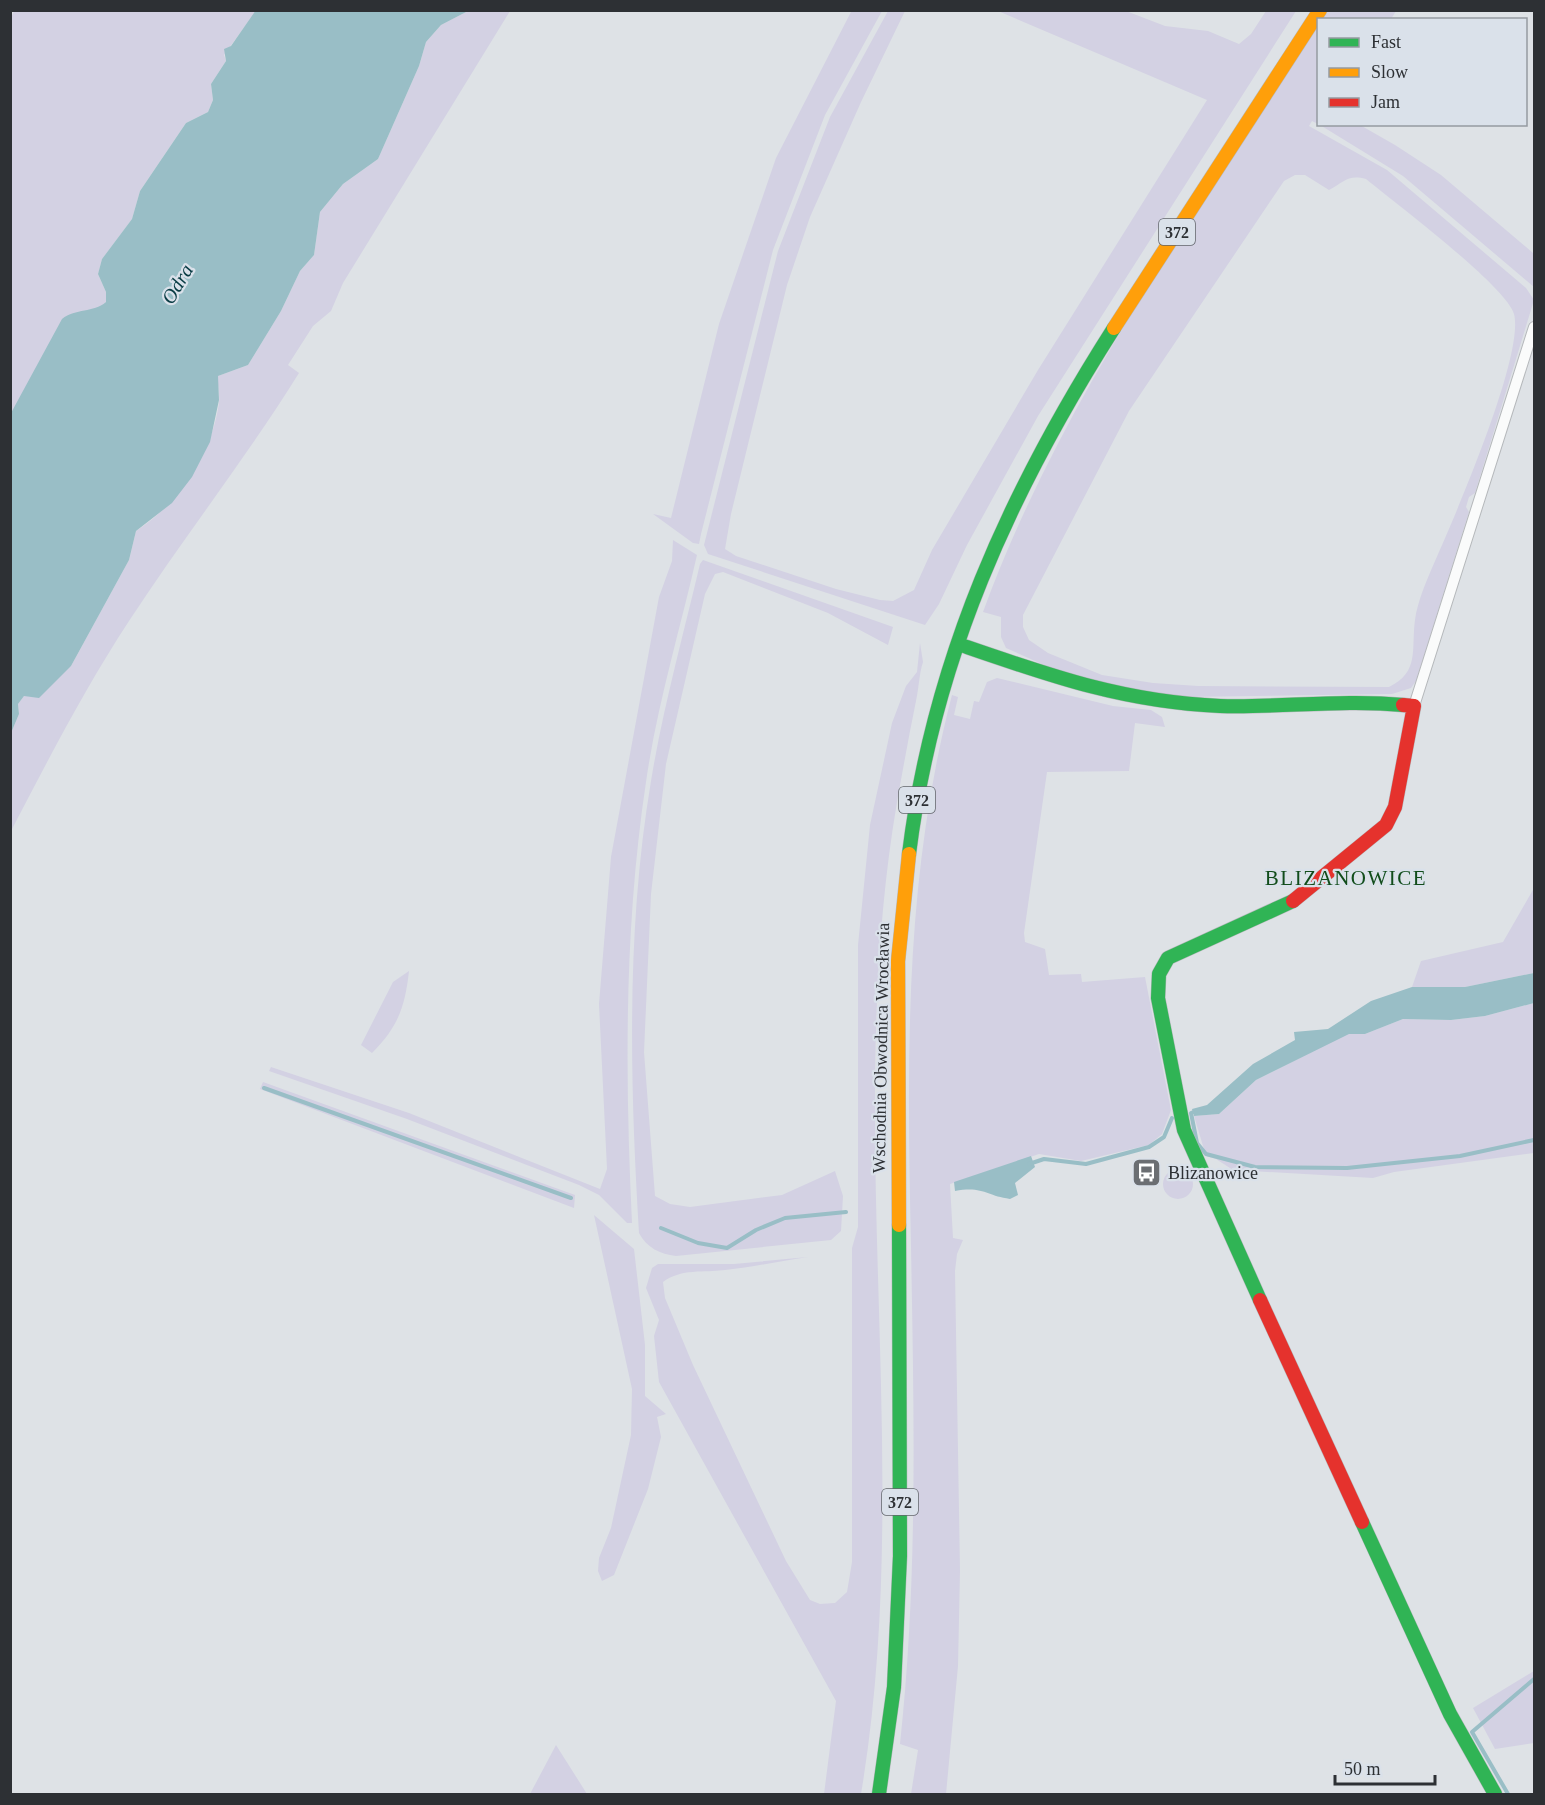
<svg xmlns="http://www.w3.org/2000/svg" width="1545" height="1805" font-family="Georgia,serif">
  <style>
    .green { fill: #d3d1e3; fill-rule: evenodd }
    .water { fill: #99bec6 }
    .lines { fill: none; stroke-linecap: round; stroke-linejoin: round }
    .stream { stroke: #99bec6; stroke-width: 4 }
    .street-casing { stroke: #b5b8bb; stroke-width: 12 }
    .fast-casing { stroke: #b5b8bb; stroke-width: 15 }
    .slow-casing { stroke: #b5b8bb; stroke-width: 15 }
    .jam-casing { stroke: #b5b8bb; stroke-width: 15 }
    .street { stroke: #fafbfb; stroke-width: 10 }
    .fast { stroke: #30b455; stroke-width: 14 }
    .slow { stroke: #ff9f0a; stroke-width: 14 }
    .jam { stroke: #e5322d; stroke-width: 14 }
    .labels { text-anchor: middle; stroke-width: 4.5; stroke-linejoin: round; paint-order: stroke }
    .shield { fill: #dae1ea; stroke: #61656b; stroke-width: 1.5 }
    .shield-label { font-size: 16px; font-weight: bold; fill: #2d3034 }
    .street-label { font-size: 18px; fill: #2d3034; stroke: #dae1ea }
    .poi-label { font-size: 18px; fill: #2d3034; stroke: #dae1ea; text-anchor: start }
    .water-label { font-size: 20px; font-style: italic; fill: #093c44; stroke: #dae1ea }
    .quarter-label { font-size: 21px; letter-spacing: 1.5px; fill: #124d1b; stroke: #dae1ea }
  </style>
  <rect width="100%" height="100%" fill="#dee2e6"/>
  <!-- green -->
  <path class="green" d="M15,10L256,11L224,55L226,61L211,84L213,100L208,112L186,123L140,191L132,219L102,259L98,274L106,292V302L26,389L11,413V17Z
    M852,10L882,11L825,115L773,250L701,534L699,544L693,543L653,514L671,518L719,324L776,158Z
    M468,11H510L343,283L331,311L313,326L288,365L299,373C246,458 184,537 129,621C85,688 48,760 11,831V733L19,714L18,704L24,696L71,666L129,560L136,531C180,502 211,456 219,403C220,394 217,385 218,376L248,365L281,311L300,271L314,255L320,212L343,184L378,159L419,66L426,42L441,25Z
    M888,11H905L861,102L810,217L787,285L731,514L725,549L736,556L836,589L880,600L893,601L914,590L932,550L1038,370L1207,100L998,11H1126L1165,26L1208,31L1239,44L1251,34L1266,11H1296L1038,416L967,545L939,604L925,625L708,554L704,545L778,251L830,117Z
    M1327,11H1396L1391,19L1321,20Z
    M1318,24V124L1312,121L1309,126L1387,170L1526,288L1534,300L1475,493L1469,497L1466,507L1469,512L1416,681L1411,688L1392,694L1184,697L1126,690L1053,669L1006,648L1001,637V617L983,612C1059,403 1198,210 1318,24ZM1295,175H1305L1329,190C1344,182 1348,174 1366,179C1394,202 1506,286 1514,314C1525,356 1452,523 1432,568C1425,584 1417,604 1415,620C1411,649 1420,672 1389,687L1198,686L1153,683L1102,675L1048,653L1029,640L1023,627V615L1129,411L1284,181Z
    M1320,125H1360L1395,145L1441,175L1533,253L1534,252V287L1403,176Z
    M673,540L697,555C680,630 657,705 646,782C624,928 625,1076 632,1223H627L599,1195L579,1185L407,1119L269,1071L271,1067L409,1113L600,1189L607,1169L599,1004L611,857L659,597L672,561Z
    M703,560L893,627L888,645L828,613L723,572L715,574L705,594L666,764L651,894L644,1052L655,1196L670,1204L690,1207L782,1195L835,1171L843,1196L841,1231L831,1240L676,1256C660,1254 647,1248 639,1233C630,1083 626,930 651,781C663,708 683,636 700,564Z
    M920,643L923,662C919,674 919,688 916,701C909,735 903,769 897,802C841,1130 916,1466 861,1794H824L836,1701L659,1382L654,1336L659,1320L646,1288L652,1268L658,1264H734L808,1257C780,1261 753,1267 725,1270C703,1273 682,1268 663,1282L665,1298L693,1365L786,1561L810,1600L820,1604L835,1603L847,1592L852,1562V1248L858,1227V945L870,825L892,723L906,686L917,672Z
    M997,678L1113,706L1151,710L1162,717L1165,727L1135,723L1129,771L1047,772L1024,933L1025,942L1045,949L1049,975L1081,974L1082,982L1145,977L1171,1110L1162,1134L1149,1145L1081,1161L1039,1154L950,1184L953,1238L963,1240L957,1254L955,1271L960,1571L958,1666L946,1794H911L918,1750L900,1744C918,1579 914,1413 911,1247C907,1058 904,880 952,695L958,697L954,715L970,719L974,701L979,702L987,682Z
    M1534,888V973L1465,987H1412L1421,961L1503,942Z
    M409,971C405,1007 398,1027 372,1053L361,1045L393,982Z
    M1534,1003V1153L1394,1172L1373,1178L1233,1170L1216,1159L1206,1156L1194,1116L1219,1114L1256,1080L1349,1033L1365,1034L1403,1019L1451,1020L1485,1016Z
    M263,1082L575,1195L574,1208L260,1089Z
    M1163 1184a15 15 0 1 1 30 0a15 15 0 1 1-30 0Z
    M594,1215L634,1249L645,1345V1396L666,1414L657,1417L661,1437L648,1489L614,1575L602,1581L598,1571L599,1558L611,1528L631,1435L632,1389Z
    M1534,1671V1743L1495,1749L1473,1708Z
    M556,1745L587,1794H530Z"/>
  <!-- water -->
  <path class="water" d="M256,10L468,11L441,25L426,42L419,66L378,159L343,184L320,212L314,255L300,271L281,311L248,365L218,376L219,400L210,442L192,477L172,503L136,531L129,560L71,666L39,698L24,696L18,704L19,714L11,733V413L62,319C76,308 93,313 106,302V292L98,274L102,259L132,219L140,191L186,123L208,112L213,100L211,84L226,61L224,49L231,46Z
    M1534,973V1003L1485,1016L1451,1020L1403,1019L1365,1034H1349L1256,1080L1219,1114L1194,1116L1192,1109L1207,1105L1253,1064L1295,1040L1294,1032L1328,1029L1371,1001L1412,987H1465Z
    M1031,1156L1035,1167L1015,1183L1018,1195L1010,1199C986,1196 984,1186 955,1191L954,1182Z"/>
  <g class="lines">
    <!-- stream -->
    <path class="stream" d="M264,1088L571,1198
      M1196,1111L1191,1113L1197,1143L1206,1154L1255,1167L1347,1168L1460,1156L1534,1140
      M1029,1164L1044,1159L1086,1164L1149,1147L1164,1137L1172,1118
      M661,1228L698,1243L727,1248L756,1230L785,1218L846,1212
      M1508,1794L1472,1732L1534,1679"/>
    <defs>
      <path id="street" d="M1414,706L1534,327"/>
      <path id="fast" d="M958,644C1048,675 1123,702 1220,706C1280,708 1342,699 1403,705
        M909,854C933,660 1010,491 1114,328
        M1260,1300L1184,1130L1158,998L1159,974L1168,958L1293,901
        M1362,1522L1450,1714L1495,1794
        M879,1794L894,1687L900,1556L899,1225"/>
      <path id="slow" d="M1114,328L1320,10
        M899,1225L898,961L909,854"/>
      <path id="jam" d="M1293,901L1386,825L1395,807L1414,706L1403,705
        M1260,1300L1362,1522"/>
    </defs>
    <!-- street casing -->
    <use href="#street" class="street-casing"/>
    <!-- fast casing -->
    <use href="#fast" class="fast-casing"/>
    <!-- slow casing -->
    <use href="#slow" class="slow-casing"/>
    <!-- jam casing -->
    <use href="#jam" class="jam-casing"/>
    <!-- street -->
    <use href="#street" class="street"/>
    <!-- fast -->
    <use href="#fast" class="fast"/>
    <!-- slow -->
    <use href="#slow" class="slow"/>
    <!-- jam -->
    <use href="#jam" class="jam"/>
  </g>
  <!-- icons -->
  <defs>
    <symbol id="bus-square" viewBox="-11 -11 22 22"><rect x="-9" y="-9" width="18" height="18" rx="4" fill="#6b6e72" stroke="#dae1ea"/><path d="M-5-6H5V4H4V6H2V4H-2V6H-4V4H-5ZM-3.5-4V0h7V-4ZM-3.5 1.2v1.5H-2V1.2ZM2 1.2v1.5H3.5V1.2Z" fill="#fff"/></symbol>
  </defs>
  <g fill-rule="evenodd">
    <use href="#bus-square" x="1130" y="1156" width="33" height="33"/>
  </g>
  <g class="labels">
    <!-- shield labels -->
    <g class="shield">
      <rect x="1159" y="219" width="36" height="26" rx="4.5"/>
      <rect x="899" y="787" width="36" height="26" rx="4.5"/>
      <rect x="882" y="1489" width="36" height="26" rx="4.5"/>
    </g>
    <g class="shield-label">
      <text x="1177" y="238">372</text>
      <text x="917" y="806">372</text>
      <text x="900" y="1508">372</text>
    </g>
    <!-- street labels -->
    <g class="street-label">
      <text transform="translate(881 1048) rotate(-89)" y="6">Wschodnia Obwodnica Wrocławia</text>
    </g>
    <!-- poi labels -->
    <g class="poi-label">
      <text x="1168" y="1179">Blizanowice</text>
    </g>
    <!-- water labels -->
    <g class="water-label">
      <text transform="translate(177 284) rotate(-59)" y="7">Odra</text>
    </g>
    <!-- quarter labels -->
    <g class="quarter-label">
      <text x="1346" y="885">BLIZANOWICE</text>
    </g>
  </g>
  <!-- border -->
  <rect width="1545" height="1805" fill="none" stroke="#2d3034" stroke-width="24"/>
  <!-- legend -->
  <rect x="1317" y="18" width="210" height="108" fill="#dae1ea" stroke="#959aa1" stroke-width="1.5"/>
  <rect x="1329" y="38" width="30" height="9" fill="#30b455" stroke="#959aa1" stroke-width="1.5"/>
  <text x="1371" y="48" font-size="18" fill="#2d3034">Fast</text>
  <rect x="1329" y="68" width="30" height="9" fill="#ff9f0a" stroke="#959aa1" stroke-width="1.5"/>
  <text x="1371" y="78" font-size="18" fill="#2d3034">Slow</text>
  <rect x="1329" y="98" width="30" height="9" fill="#e5322d" stroke="#959aa1" stroke-width="1.5"/>
  <text x="1371" y="108" font-size="18" fill="#2d3034">Jam</text>
  <!-- scale -->
  <path d="M1335 1775v9h100v-9" fill="none" stroke="#2d3034" stroke-width="3"/>
  <text x="1344" y="1775" font-size="18" fill="#2d3034" stroke="#dae1ea" stroke-width="4.5" paint-order="stroke">50 m</text>
</svg>
